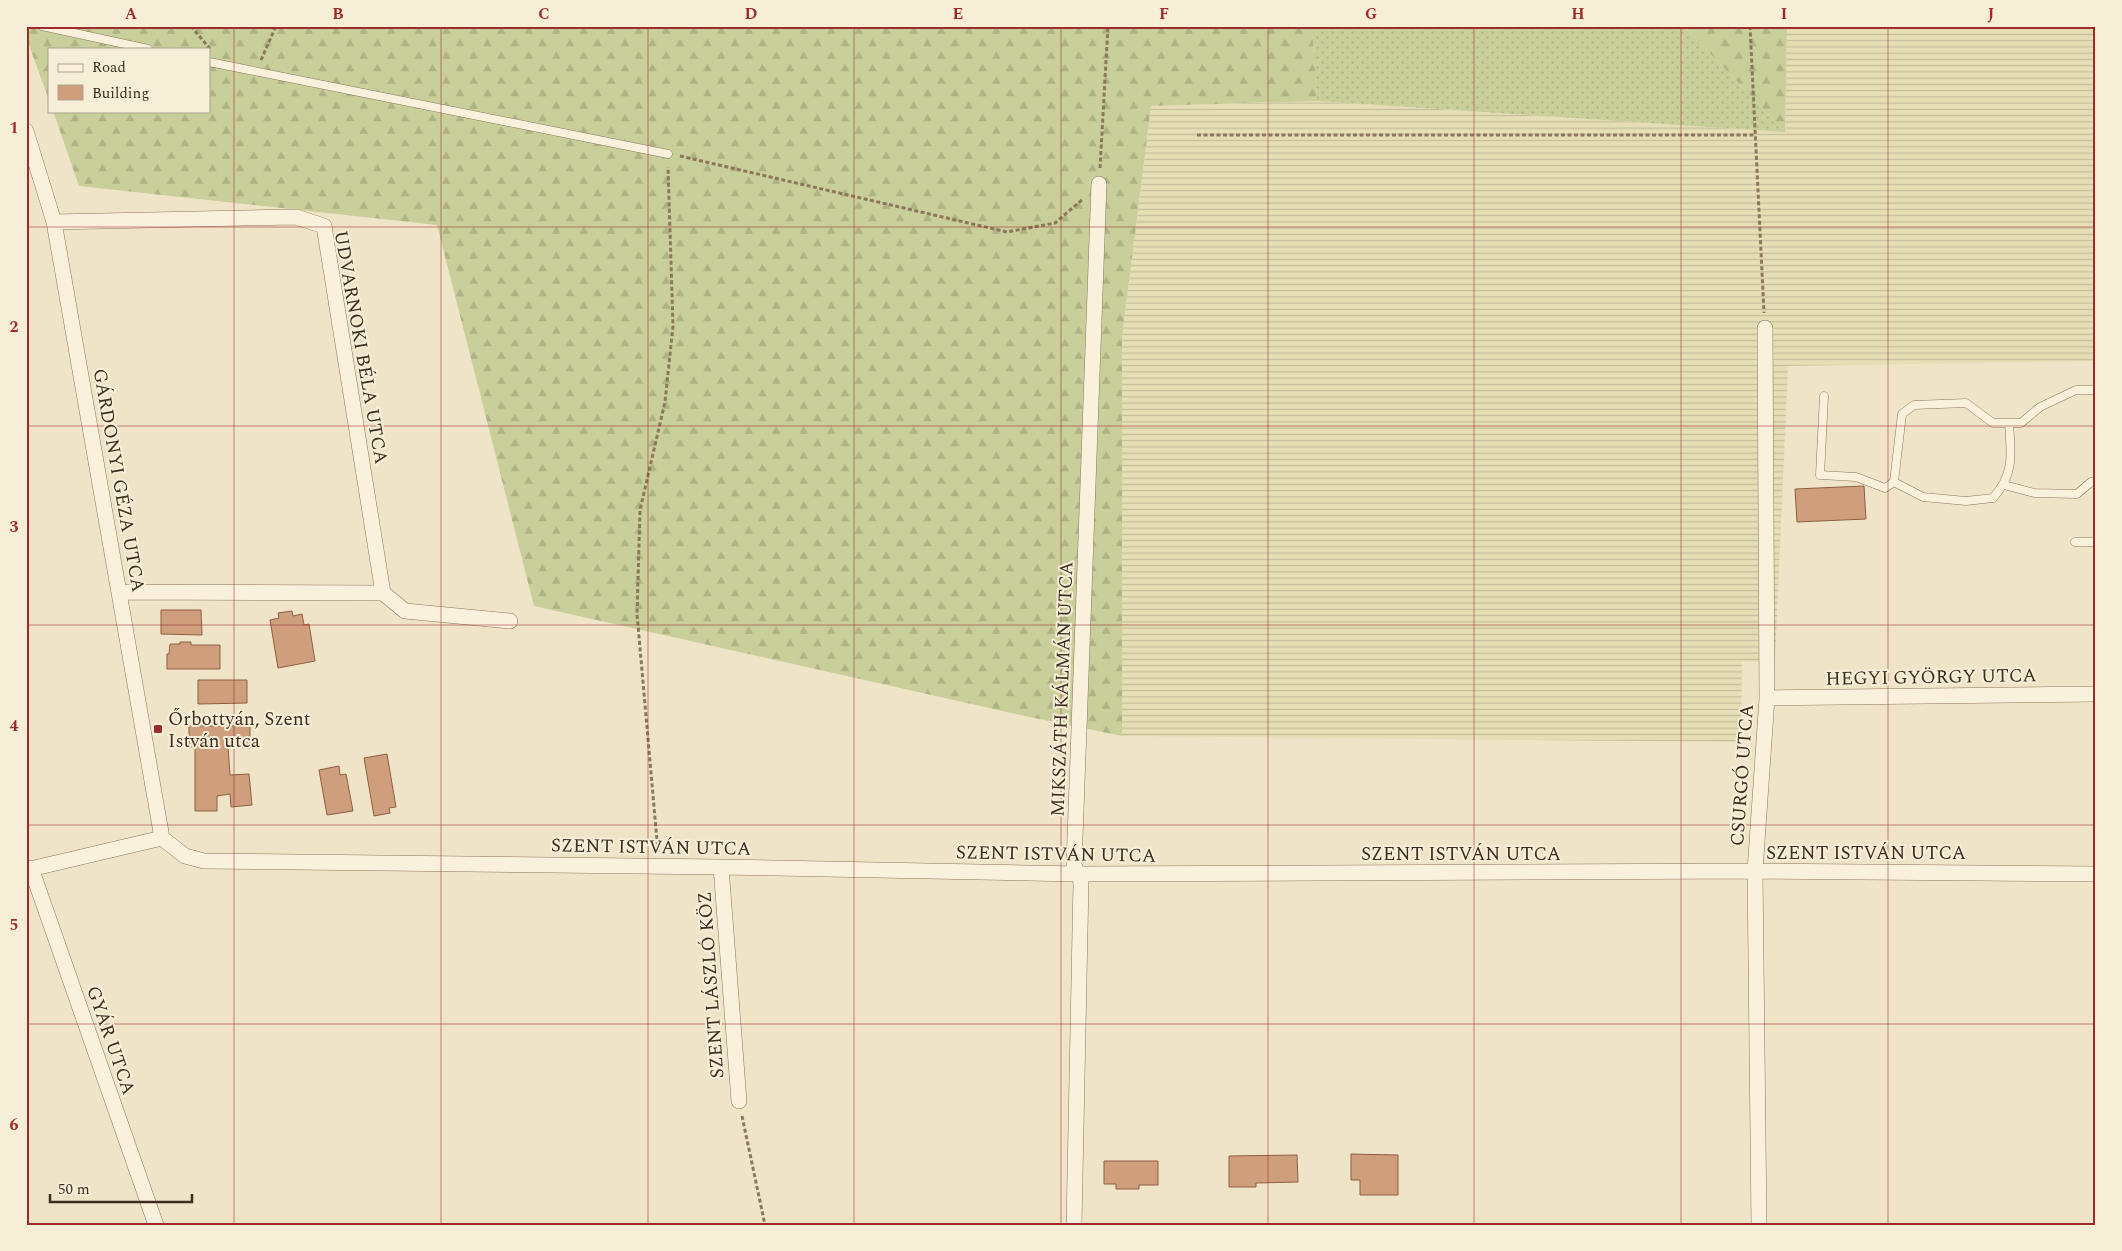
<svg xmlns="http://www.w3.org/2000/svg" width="2122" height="1251" font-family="Spectral,serif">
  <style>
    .farmland { fill: url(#farmland-rules) }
    .grass { fill: url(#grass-dots) }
    .forest { fill: url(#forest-firs) }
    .building { fill: #cf9f7d; stroke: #8d5f41 }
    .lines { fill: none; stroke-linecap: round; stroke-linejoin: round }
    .service-casing { stroke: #8d765c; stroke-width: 9 }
    .minor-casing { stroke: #8d765c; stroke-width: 16 }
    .path { stroke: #8d765c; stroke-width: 3; stroke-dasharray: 4 2.5; stroke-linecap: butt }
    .service { stroke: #faf1dc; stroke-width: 8 }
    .minor { stroke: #faf1dc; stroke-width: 15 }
    .grid { fill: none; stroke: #9e2a2b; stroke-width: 1; stroke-opacity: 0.55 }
    .poi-dot { fill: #9e2a2b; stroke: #f7eed8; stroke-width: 2 }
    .labels { text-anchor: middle; stroke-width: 4; stroke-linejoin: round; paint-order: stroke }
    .street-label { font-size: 19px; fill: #3d2e20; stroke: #f7eed8 }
    .poi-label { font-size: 19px; fill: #3d2e20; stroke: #f7eed8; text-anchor: start }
    .neatline { fill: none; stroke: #9e2a2b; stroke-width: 2 }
    .grid-label { font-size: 16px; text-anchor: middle; font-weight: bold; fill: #9e2a2b }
  </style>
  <defs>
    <pattern id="farmland-rules" width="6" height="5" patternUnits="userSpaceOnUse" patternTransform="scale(1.25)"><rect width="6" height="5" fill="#e6deb5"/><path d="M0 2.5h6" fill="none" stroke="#c6bf9b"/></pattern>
    <pattern id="grass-dots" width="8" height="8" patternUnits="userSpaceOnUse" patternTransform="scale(1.25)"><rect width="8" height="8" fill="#c9cf9b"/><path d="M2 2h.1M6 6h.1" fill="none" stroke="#aeb285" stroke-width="1.8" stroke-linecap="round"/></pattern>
    <pattern id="forest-firs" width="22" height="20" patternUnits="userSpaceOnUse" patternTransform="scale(1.25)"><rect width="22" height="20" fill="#c9cf9b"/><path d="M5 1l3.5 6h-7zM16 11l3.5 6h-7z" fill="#aeb285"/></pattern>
  </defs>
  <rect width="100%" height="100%" fill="#f0e4c8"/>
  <!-- farmland -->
  <path class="farmland" d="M1787,26H2096V361L1788,366L1775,661L1742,662L1741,742L1122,736V337L1151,106L1317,101L1785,132Z"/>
  <!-- grass -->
  <path class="grass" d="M1312,26H1684L1785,132L1317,101Z"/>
  <!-- forest -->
  <path class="forest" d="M26,26H1312L1317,101L1151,106L1122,337V736L1025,716L534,606L437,225L79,186L53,111H209V49H49V100L26,37Z
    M1684,26H1787L1785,132Z"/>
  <!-- building -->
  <path class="building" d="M1864,486L1866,519L1797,522L1795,489Z
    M161,610H201L202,635L161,634Z
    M292,611L293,616L302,614L304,625L309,624L315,661L278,668L270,620L279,618L278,613Z
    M180,642H191V645H220V669H167V654H169L170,644H180Z
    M198,680H247V703L198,704Z
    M189,726H250V748L228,747L230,775L249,774L252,805L231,807L230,794L217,796V811H195V747H189Z
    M387,754L396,807L389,808L390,813L374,816L364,758Z
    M339,766L340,775L346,774L353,811L327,815L319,770Z
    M1351,1154L1398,1155V1195H1360V1180H1351Z
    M1297,1155L1298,1182L1256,1183V1187H1229V1156Z
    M1104,1161H1158V1185H1139V1189H1116V1184H1104Z"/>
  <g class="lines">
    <defs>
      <path id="service" d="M42,26L148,49
        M209,62L668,154
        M1824,396L1820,475L1856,477L1885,488L1894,482L1902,414L1914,405L1966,403L1993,423H2021L2040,407L2076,390H2096
        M1894,482L1923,497L1966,501L1993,498C2015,473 2011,454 2009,423
        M2004,485L2034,493L2077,494L2091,482H2096
        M2075,542H2096"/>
      <path id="minor" d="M26,131L54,222L162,838
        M54,222L296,217L324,226L383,593L121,592
        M383,593L405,611L510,621
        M1767,698L2096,694
        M162,838L185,856L204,861L721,867L1078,874L1755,871L2096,874
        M721,867L739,1101
        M31,868L156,1225
        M26,870L162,838
        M1074,1225L1081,882L1074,865L1099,184
        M1759,1225L1755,871L1767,698L1765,328"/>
    </defs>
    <!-- service casing -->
    <use href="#service" class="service-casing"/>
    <!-- minor casing -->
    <use href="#minor" class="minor-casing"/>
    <!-- path -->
    <path class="path" d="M191,26L210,49
      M1750,26L1764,313
      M261,60L276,26
      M1197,135H1756
      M680,156L1007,232L1055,223L1083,199
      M1100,168L1108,26
      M658,852L637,614L640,510L665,402L673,326L668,167
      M742,1116L765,1225"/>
    <!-- service -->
    <use href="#service" class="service"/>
    <!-- minor -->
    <use href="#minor" class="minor"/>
  </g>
  <!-- grid -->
  <path class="grid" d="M234,26V1225M441,26V1225M648,26V1225M854,26V1225M1061,26V1225M1268,26V1225M1474,26V1225M1681,26V1225M1888,26V1225M26,227H2096M26,426H2096M26,625H2096M26,825H2096M26,1024H2096"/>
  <!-- markers -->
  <rect class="poi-dot" x="153" y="724" width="10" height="10" rx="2.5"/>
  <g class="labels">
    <!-- street labels -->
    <g class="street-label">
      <text transform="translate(362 347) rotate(80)" y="7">UDVARNOKI BÉLA UTCA</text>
      <text transform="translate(120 480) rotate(80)" y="7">GÁRDONYI GÉZA UTCA</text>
      <text transform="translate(1931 676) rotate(-1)" y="7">HEGYI GYÖRGY UTCA</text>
      <text transform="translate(1061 689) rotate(-88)" y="7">MIKSZÁTH KÁLMÁN UTCA</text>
      <text transform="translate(1741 775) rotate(-86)" y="7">CSURGÓ UTCA</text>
      <text transform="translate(651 846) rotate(1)" y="7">SZENT ISTVÁN UTCA</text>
      <text x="1866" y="859">SZENT ISTVÁN UTCA</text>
      <text transform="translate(1056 853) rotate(1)" y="7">SZENT ISTVÁN UTCA</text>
      <text x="1461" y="860">SZENT ISTVÁN UTCA</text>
      <text transform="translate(710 985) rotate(-94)" y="7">SZENT LÁSZLÓ KÖZ</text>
      <text transform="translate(112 1040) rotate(71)" y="7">GYÁR UTCA</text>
    </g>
    <!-- poi labels -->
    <g class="poi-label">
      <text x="168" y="725">Őrbottyán, Szent<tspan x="168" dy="22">István utca</tspan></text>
    </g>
  </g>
  <!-- border -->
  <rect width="2122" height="1251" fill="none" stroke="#f7eed8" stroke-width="55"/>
  <!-- legend -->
  <rect x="48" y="48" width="162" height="65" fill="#f7eed8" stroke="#ada18e"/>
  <rect x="58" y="64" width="25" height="8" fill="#faf1dc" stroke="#ada18e"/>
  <text x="92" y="72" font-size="15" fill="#3d2e20">Road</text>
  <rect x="58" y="85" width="25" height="15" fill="#cf9f7d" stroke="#ada18e"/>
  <text x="92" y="98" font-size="15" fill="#3d2e20">Building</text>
  <!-- scale -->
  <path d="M50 1194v8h142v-8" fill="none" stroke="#3d2e20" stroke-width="2.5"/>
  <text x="58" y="1194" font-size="15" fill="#3d2e20" stroke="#f7eed8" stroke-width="4" paint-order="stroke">50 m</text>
  <rect x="28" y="28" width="2066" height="1196" class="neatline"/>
  <g class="grid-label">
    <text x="131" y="19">A</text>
    <text x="338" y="19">B</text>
    <text x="544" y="19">C</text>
    <text x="751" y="19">D</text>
    <text x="958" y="19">E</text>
    <text x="1164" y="19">F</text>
    <text x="1371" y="19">G</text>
    <text x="1578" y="19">H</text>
    <text x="1784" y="19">I</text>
    <text x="1991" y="19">J</text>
    <text x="14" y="133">1</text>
    <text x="14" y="332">2</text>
    <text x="14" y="532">3</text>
    <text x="14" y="731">4</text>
    <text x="14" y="930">5</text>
    <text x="14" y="1130">6</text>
  </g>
</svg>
